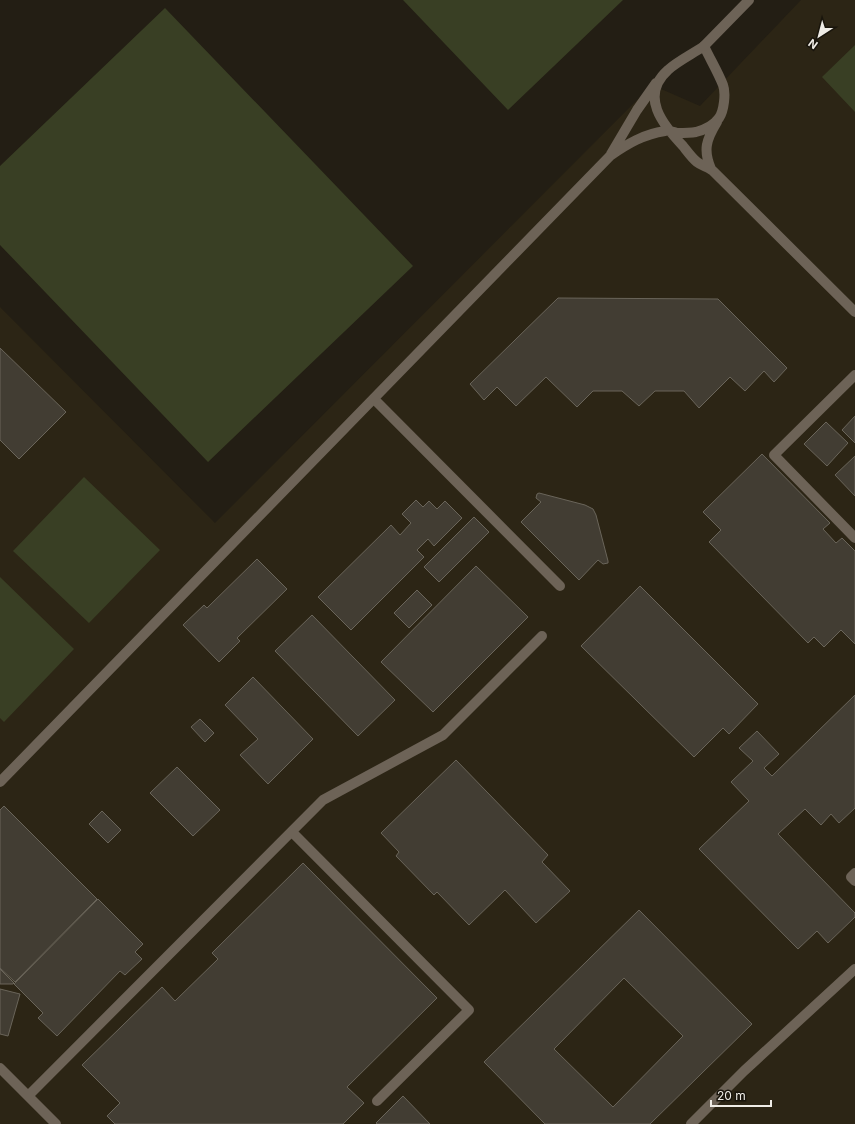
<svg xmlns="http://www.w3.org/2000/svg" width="855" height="1124" font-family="Inter,sans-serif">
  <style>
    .built { fill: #2c2515 }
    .green { fill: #393f24 }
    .building { fill: #423d33; stroke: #6a655a; fill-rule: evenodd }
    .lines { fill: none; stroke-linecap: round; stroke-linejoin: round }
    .lane { stroke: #6d6357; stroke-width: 10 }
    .street { stroke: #6d6357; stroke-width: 10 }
  </style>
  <rect width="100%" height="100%" fill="#231e14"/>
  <!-- built -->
  <path class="built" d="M801,0H855V1124H0V307L215,523L652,85L700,106Z"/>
  <!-- green -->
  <path class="green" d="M403,0H623L508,110Z
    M165,8L413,266L208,462L0,245V166Z
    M855,45V112L822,77Z
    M84,477L160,550L89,623L13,551Z
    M0,577L74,649L4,722L0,718Z"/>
  <!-- building -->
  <path class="building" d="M558,298L718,299L787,368L774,382L764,371L745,391L730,377L699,408L684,391H655L639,406L622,391H593L577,407L546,377L516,406L497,387L484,400L470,384Z
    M0,348L66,412L19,459L0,440Z
    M855,416V443L842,430Z
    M826,422L848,443L827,466L804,444Z
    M762,454L830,523L823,529L836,543L842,538L855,551V644L841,630L824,647L814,637L808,643L709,542L721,530L703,512Z
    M855,456V496L835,475Z
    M539,493L585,505L593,509L596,515L608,561V563L603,564L598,560L579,580L521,522L541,502L536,498L537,494Z
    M416,500L423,507L429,501L437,509L445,501L462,518L434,546L428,539L417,550L424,557L351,630L318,597L391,525L400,535L411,523L402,514Z
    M474,517L489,532L439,582L424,567Z
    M257,559L287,589L237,638L240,641L219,662L183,625L204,605L207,608Z
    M476,566L528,617L433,712L381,662Z
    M640,586L758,704L729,734L723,728L694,757L581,646Z
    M417,590L432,605L409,628L394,613Z
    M312,615L395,700L358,736L275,651Z
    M253,677L313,739L268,784L240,755L258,739L225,705Z
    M855,695V808L839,823L831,814L821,825L805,809L778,834L855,913V917L828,943L817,931L798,949L699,849L749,801L731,782L753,761L739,748L757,731L779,754L764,768L772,776Z
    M200,719L214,733L205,742L191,727Z
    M456,760L548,855L542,862L570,891L536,923L505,890L469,925L437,892L434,895L396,856L399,852L381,833Z
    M177,767L220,810L193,836L150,793Z
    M4,806L97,899L15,982L0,968V810Z
    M102,811L121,830L108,843L89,824Z
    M303,863L437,998L347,1087L364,1103L343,1124H115L107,1116L120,1103L82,1065L162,987L175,1001L218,959L212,953Z
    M98,899L143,944L135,952L142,959L125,975L120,971L57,1036L38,1018L43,1013L14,984Z
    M639,910L752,1024L650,1124H545L484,1062ZM624,978L683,1036L613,1107L554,1049Z
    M0,969L14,983L13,984H0Z
    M0,989L20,994L8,1036L0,1034Z
    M403,1096L430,1124H377L376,1123Z"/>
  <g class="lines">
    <!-- lane -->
    <path class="lane" d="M611,154L637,110L656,83
      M711,169C703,150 706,140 717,122
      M855,375L774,455L855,538
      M374,399L560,586
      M0,782L610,156C627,144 644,134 665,131C669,130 673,132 677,133C683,133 690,133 696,132C704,130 714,125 719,118C724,111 726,93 723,85C718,72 710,59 704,46C694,53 676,62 668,70C639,96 663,125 683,146C687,151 692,158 697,162C702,166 709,167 713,171L855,312
      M292,832L469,1010L377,1101
      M855,873L851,877L855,881
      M0,1068L56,1124
      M28,1096L323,800L443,735L542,636
      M691,1124L744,1071L855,969"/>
    <!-- street -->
    <path class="street" d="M704,46L749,0"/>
  </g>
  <!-- north arrow -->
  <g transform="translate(819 36) rotate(216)" stroke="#19150c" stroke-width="3" paint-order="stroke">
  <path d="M0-3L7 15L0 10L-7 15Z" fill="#efece6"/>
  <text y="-6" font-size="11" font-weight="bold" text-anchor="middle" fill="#efece6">N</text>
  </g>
  <!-- scale -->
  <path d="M711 1100v6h60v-6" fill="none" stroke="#efece6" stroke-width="2"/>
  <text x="717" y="1100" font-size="12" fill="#efece6" stroke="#19150c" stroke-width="3" paint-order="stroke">20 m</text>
</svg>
